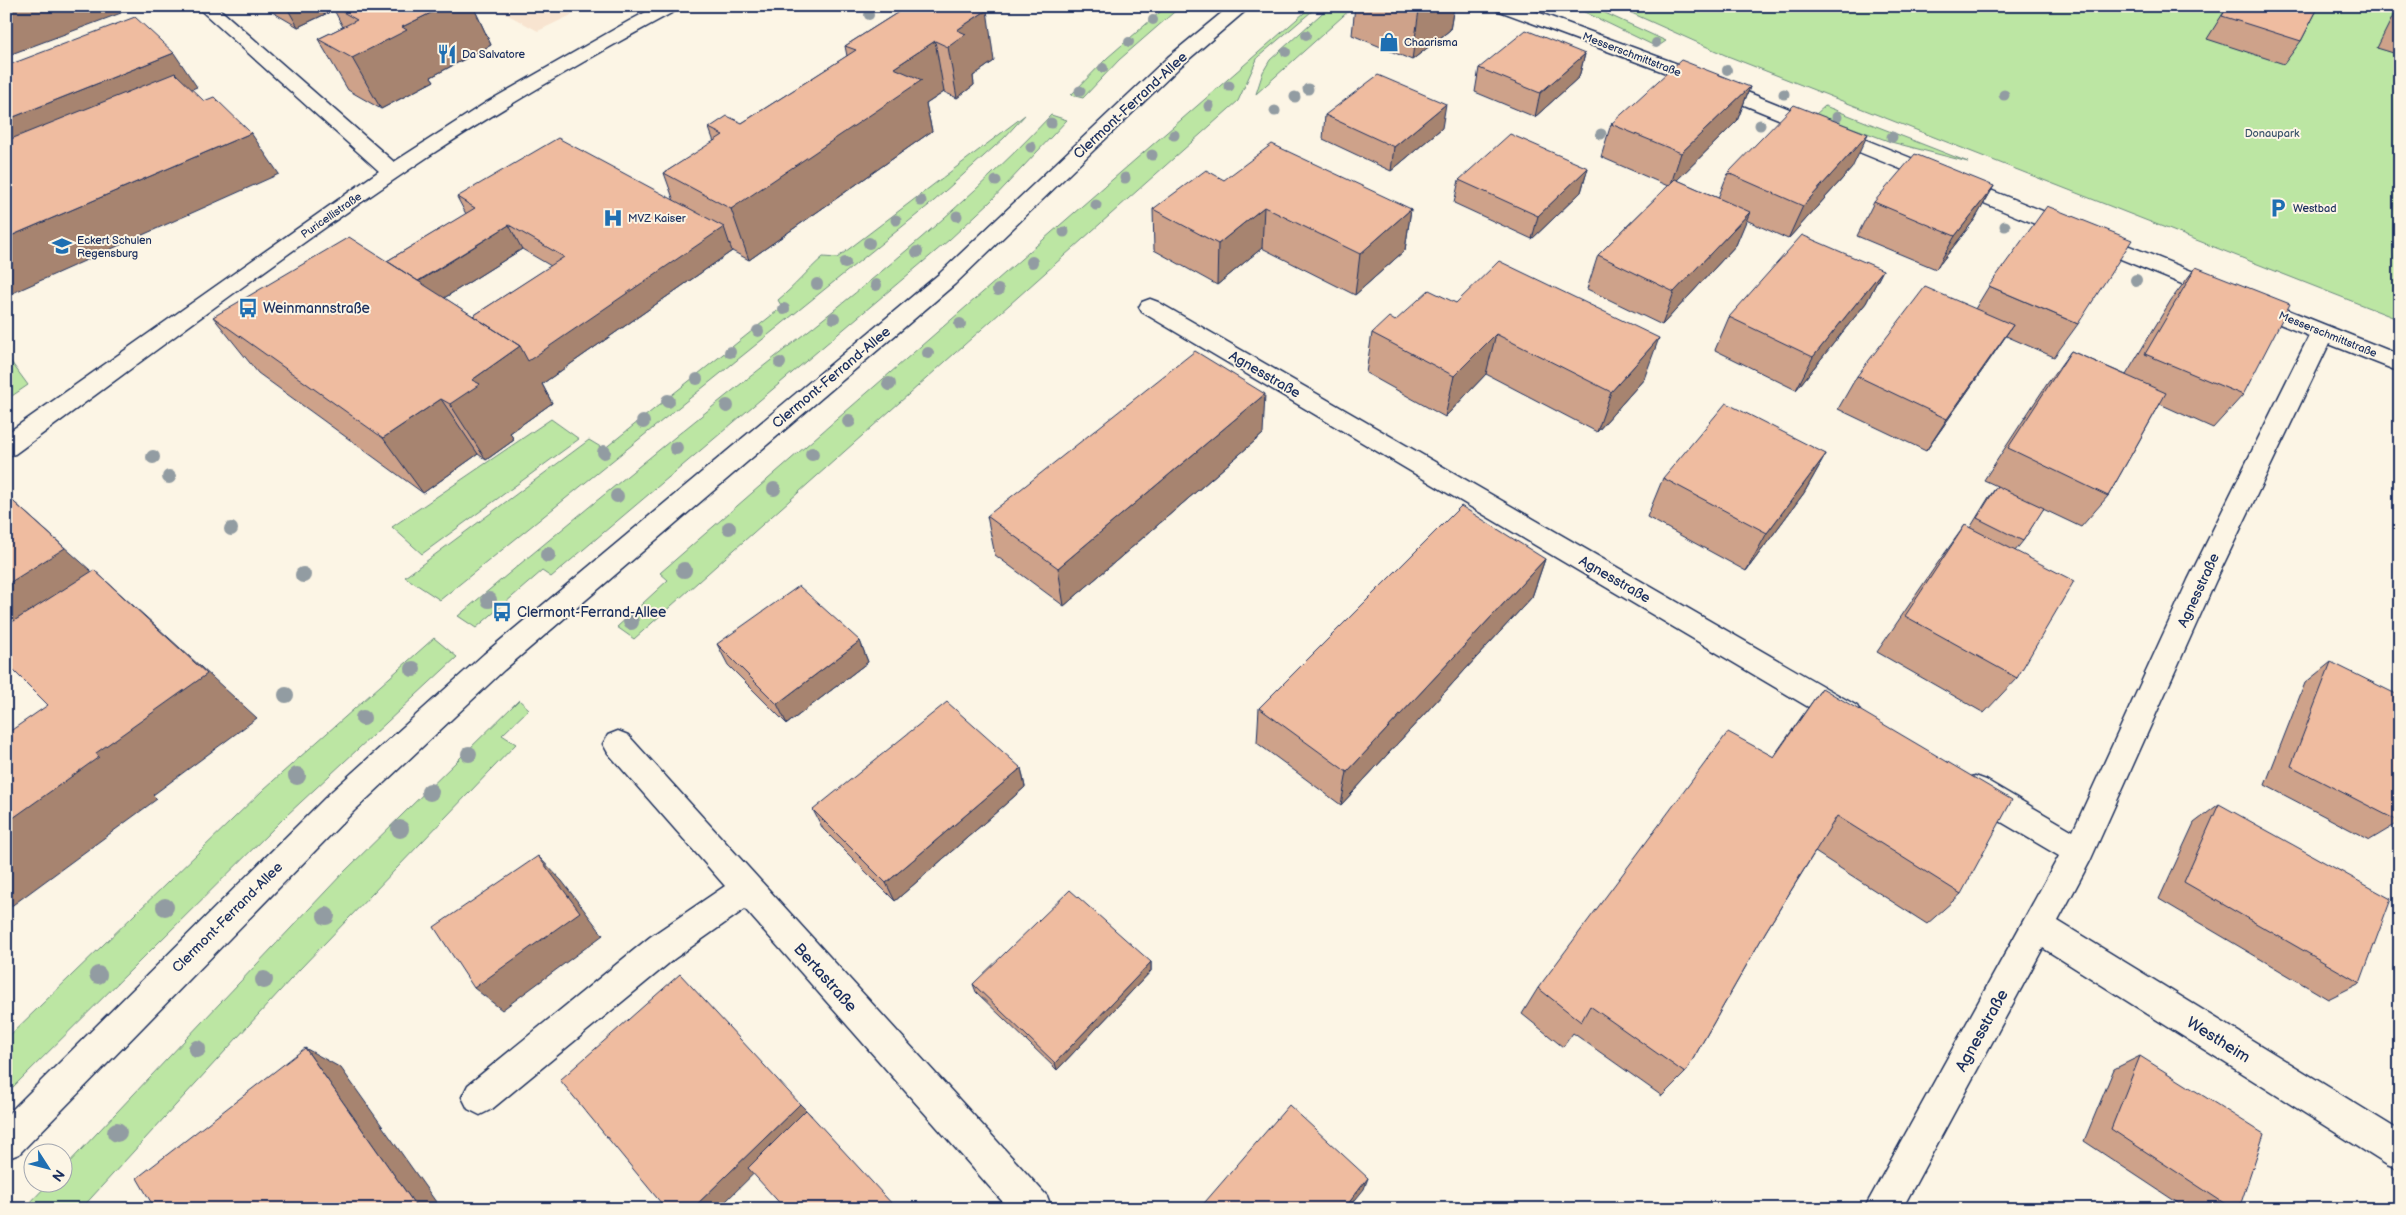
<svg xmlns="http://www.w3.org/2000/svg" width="2406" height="1215" font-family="'Balsamiq Sans',sans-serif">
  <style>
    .built { fill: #f8e4d0 }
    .green { fill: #bce6a3; stroke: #6c8a80 }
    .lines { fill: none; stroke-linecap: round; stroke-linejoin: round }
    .minor-casing { stroke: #1b2f5e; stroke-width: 3 }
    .minor { fill: #fcf5e5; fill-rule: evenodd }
    .tree { fill: #929ca2 }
    .wall { fill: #cea28a; stroke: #1b2f5e; fill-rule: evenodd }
    .shaded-wall { fill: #a78470; stroke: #1b2f5e }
    .building { fill: #efbca0; stroke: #1b2f5e }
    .labels { text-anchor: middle; stroke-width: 4; stroke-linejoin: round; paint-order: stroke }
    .far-poi-label { font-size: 11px; fill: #1b2f5e; stroke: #fcf5e5; text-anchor: start }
    .far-street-label { font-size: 11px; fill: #1b2f5e; stroke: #fcf5e5 }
    .far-park-label { font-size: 11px; fill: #3b546c; stroke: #fcf5e5 }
    .street-label { font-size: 14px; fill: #1b2f5e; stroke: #fcf5e5 }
    .poi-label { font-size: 14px; fill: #1b2f5e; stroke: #fcf5e5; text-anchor: start }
    .near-street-label { font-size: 16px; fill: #1b2f5e; stroke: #fcf5e5 }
  </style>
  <rect width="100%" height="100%" fill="#fcf5e5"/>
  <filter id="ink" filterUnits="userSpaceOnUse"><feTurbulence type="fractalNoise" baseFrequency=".02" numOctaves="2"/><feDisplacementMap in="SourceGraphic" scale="10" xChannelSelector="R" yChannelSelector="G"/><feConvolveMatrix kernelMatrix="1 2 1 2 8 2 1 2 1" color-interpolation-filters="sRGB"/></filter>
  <g filter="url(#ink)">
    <!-- built -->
    <path class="built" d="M491,6H590L538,31Z"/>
    <!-- green -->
    <path class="green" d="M1167,6H1181L1119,60L1083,98L1071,95L1107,58Z
      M1312,6H1318L1258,57L1238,101L634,639L617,627L668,580L660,573Z
      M1330,6L1352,8L1256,94L1263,72L1270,60Z
      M1572,6H1590L1666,41L1657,47Z
      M1616,6H2400V320L1725,55Z
      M1825,106L1968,162L1891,142L1816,114Z
      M1025,115L1004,138L934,201L440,600L405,577L589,440L604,449L782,307L778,300C795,286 807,271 823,257L837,258Z
      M1051,115L1067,120L991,201L949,240L551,577L542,571L476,628L458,616C548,540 640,465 732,391C842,304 954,218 1051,115Z
      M6,355L28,385L6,400Z
      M551,419L579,439L422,554L392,527Z
      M434,638L457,657L287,815L6,1094V1039L264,789Z
      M519,700L529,709L502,735L516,744L300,969L81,1209H24L49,1183L62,1182L63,1169L344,872Z"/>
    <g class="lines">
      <defs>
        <path id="minor" d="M196,6H216L394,162L487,102L629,21L657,6H680L677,10C594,55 511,102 432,154C290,249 153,353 15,454L6,456V434L379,171Z
          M1230,6H1251L1182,65L955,284L504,670L354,811L19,1154L6,1159V1116L332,791L484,654L939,274L1168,57Z
          M1494,6H1521L1675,63L2400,355V372L2329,344L2216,580L2090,861L2058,921L2400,1131V1170L2387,1165L2043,948L1902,1209H1864L2059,856L1964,800L1960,790L1964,780L1975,776L1986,780L2073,831L2188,580L2309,336L1661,71L1497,10Z
          M1150,299L1158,302L1857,706L1862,715L1857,724L1847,728L1837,724L1142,312L1139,307L1142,302Z
          M618,731L628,735L1047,1196L1052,1209H1009L745,909L674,959L492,1109L480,1115L468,1109L462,1097L468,1085L650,937L725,886L608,753L603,744L608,735Z"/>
      </defs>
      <!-- minor casing -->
      <use href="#minor" class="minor-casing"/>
      <!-- minor -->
      <use href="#minor" class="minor"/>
    </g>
    <!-- trees -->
    <g class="tree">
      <circle cx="869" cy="15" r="5"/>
      <circle cx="1153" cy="20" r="5"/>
      <circle cx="1306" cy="35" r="5"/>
      <circle cx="1129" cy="42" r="5"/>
      <circle cx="1656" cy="43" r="5"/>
      <circle cx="1286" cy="52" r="5"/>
      <circle cx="1103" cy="68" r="5"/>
      <circle cx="1727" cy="70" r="5"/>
      <circle cx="1229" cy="86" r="5.5"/>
      <circle cx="1308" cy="89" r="5.5"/>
      <circle cx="1080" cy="91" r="5.5"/>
      <circle cx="1784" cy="94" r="5.5"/>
      <circle cx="2004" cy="95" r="5.5"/>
      <circle cx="1295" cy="97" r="5.5"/>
      <circle cx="1209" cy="106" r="5.5"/>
      <circle cx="1275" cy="111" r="5.5"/>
      <circle cx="1837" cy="117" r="5.5"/>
      <circle cx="1051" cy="123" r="5.5"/>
      <circle cx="1760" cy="125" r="5.5"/>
      <circle cx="1601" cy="134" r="5.5"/>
      <circle cx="1174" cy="135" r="5.5"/>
      <circle cx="1892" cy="137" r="5.5"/>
      <circle cx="1031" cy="147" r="5.5"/>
      <circle cx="1152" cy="155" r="5.5"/>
      <circle cx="1125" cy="178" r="5.5"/>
      <circle cx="996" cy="181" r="5.5"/>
      <circle cx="921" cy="201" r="5.5"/>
      <circle cx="1096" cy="205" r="5.5"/>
      <circle cx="957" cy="216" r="5.5"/>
      <circle cx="896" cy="220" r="5.5"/>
      <circle cx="2005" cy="226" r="5.5"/>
      <circle cx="1064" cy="232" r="5.5"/>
      <circle cx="869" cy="243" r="6"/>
      <circle cx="917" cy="252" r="6"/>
      <circle cx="1032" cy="262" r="6"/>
      <circle cx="845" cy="263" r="6"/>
      <circle cx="2136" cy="280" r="6"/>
      <circle cx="817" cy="284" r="6"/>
      <circle cx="876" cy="285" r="6"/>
      <circle cx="998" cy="290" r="6"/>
      <circle cx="784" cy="309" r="6"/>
      <circle cx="834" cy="318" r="6"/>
      <circle cx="960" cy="324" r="6"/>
      <circle cx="758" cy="331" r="6"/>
      <circle cx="730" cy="352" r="6"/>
      <circle cx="928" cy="353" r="6"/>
      <circle cx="780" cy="363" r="6"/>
      <circle cx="697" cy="379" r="6"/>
      <circle cx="889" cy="384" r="7"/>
      <circle cx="668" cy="401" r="7"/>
      <circle cx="727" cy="406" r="7"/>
      <circle cx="849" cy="421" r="7"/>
      <circle cx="643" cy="422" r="7"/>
      <circle cx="676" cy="448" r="7"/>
      <circle cx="604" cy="452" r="7"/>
      <circle cx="812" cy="454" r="7"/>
      <circle cx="153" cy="457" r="7"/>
      <circle cx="169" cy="477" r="7"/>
      <circle cx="774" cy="489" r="7"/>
      <circle cx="617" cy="496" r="7"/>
      <circle cx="729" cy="528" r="7"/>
      <circle cx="231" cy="529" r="7"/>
      <circle cx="548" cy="555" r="8"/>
      <circle cx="684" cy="570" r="8"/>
      <circle cx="303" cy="575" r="8"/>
      <circle cx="489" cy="600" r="8"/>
      <circle cx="631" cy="622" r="8"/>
      <circle cx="413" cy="669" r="8"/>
      <circle cx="286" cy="695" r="8"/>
      <circle cx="363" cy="718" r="8"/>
      <circle cx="469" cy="754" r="8"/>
      <circle cx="297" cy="776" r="9"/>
      <circle cx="430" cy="792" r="9"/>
      <circle cx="400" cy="829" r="9"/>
      <circle cx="165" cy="907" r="9"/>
      <circle cx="326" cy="916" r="9"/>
      <circle cx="98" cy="975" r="9"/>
      <circle cx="264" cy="980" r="9"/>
      <circle cx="197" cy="1049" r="9"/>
      <circle cx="117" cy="1132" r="10"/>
    </g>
    <!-- wall -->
    <path class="wall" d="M262,6H473L491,45L431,77L434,81L381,109L348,90L318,39L343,27L334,10L298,27Z
      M908,6L994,61L973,76L974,85L957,98L944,92L926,104L932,131L749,260L732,251L542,384L552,403L510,433L514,440L486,460L478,454L423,493L258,373L213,317L387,261L466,214L457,197L674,201L664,173L714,142L709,128L742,123L847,56L845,46ZM522,249L551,266L473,316L444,298Z
      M1355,6H1454L1450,30L1412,60L1352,35Z
      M2225,6H2319L2301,41L2284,64L2207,39L2227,7Z
      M2398,6H2400V55L2377,48Z
      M1585,54L1579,77L1535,117L1475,92L1479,68Z
      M1750,87L1737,121L1677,180L1718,198L1728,173L1852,168L1788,239L1746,220L1736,245L1662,325L1587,289L1598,255L1668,186L1601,157L1611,124Z
      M1325,115L1442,128L1391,171L1323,139Z
      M1588,168L1581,192L1532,239L1454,203L1459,180Z
      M1224,180L1411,209L1405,250L1355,295L1262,248L1217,285L1154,250L1153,209Z
      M1994,186L1975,219L1936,269L1857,236L1874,202Z
      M2196,267L2243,395L2213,428L2160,404L2108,496L2081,527L2043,509L2023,541L2015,551L2017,678L1984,713L1877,652L1937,564L1965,525L1970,528L1989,497L1997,486L1984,480L2047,384L2071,351L2126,375L2171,300Z
      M1883,270L1866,303L1796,390L1715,350L1729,317Z
      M1989,286L2078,324L2054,357L2006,336L1926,451L1838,409L1857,376L1975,309Z
      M1456,303L1644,379L1597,432L1486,374L1445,417L1366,373L1372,333L1395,321Z
      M1263,434L1064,606L995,555L987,516Z
      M1826,454L1804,493L1746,571L1647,517L1663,478Z
      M1545,559L1532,597L1341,805L1257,743L1259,708Z
      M860,641L868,662L787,724L728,665L717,644Z
      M2331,662L2400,822L2370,840L2265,785L2305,683Z
      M1822,688L1961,894L1927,924L1815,852L1766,931L1685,1073L1662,1096L1573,1033L1563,1047L1522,1014L1538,988L1773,757Z
      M1021,768L1025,787L895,901L823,829L813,810Z
      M2219,804L2360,983L2328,999L2159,899L2194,823Z
      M1151,962V971L1057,1070L976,992L973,984Z
      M2140,1056L2239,1209H2187L2084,1141L2114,1069Z"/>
    <!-- shaded-wall -->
    <path class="shaded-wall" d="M6,6H116L121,13L6,56Z
      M286,6H331L334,10L298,27Z
      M445,6H473L491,45L431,77L434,81L381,109L352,58L402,27Z
      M1424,6H1454L1450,30L1412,60L1419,10Z
      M987,10L994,61L973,76L974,85L957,98L948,47L957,30Z
      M935,41L944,92L926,104L932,131L749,260L731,209L894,68Z
      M174,53L197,87L6,165V120Z
      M1585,54L1579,77L1535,117L1540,93Z
      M1750,87L1737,121L1670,187L1681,153Z
      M1446,104L1442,128L1391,171L1394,147Z
      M251,133L279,174L6,296V238Z
      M1868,134L1852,168L1788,239L1803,206Z
      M1588,168L1581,192L1532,239L1538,216Z
      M1994,186L1975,219L1936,269L1955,236Z
      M1264,207L1262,248L1217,285L1218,244Z
      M1411,209L1405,250L1355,295L1360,254Z
      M1750,212L1736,245L1662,325L1674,292Z
      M509,225L522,249L417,315L402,292Z
      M724,227L732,251L542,384L552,403L510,433L514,440L486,460L450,404L472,380L520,346Z
      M1883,270L1866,303L1796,390L1813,357Z
      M2013,325L1991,358L1926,451L1947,419Z
      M1496,334L1486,374L1445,417L1454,376Z
      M1659,338L1644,379L1597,432L1611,392Z
      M1265,394L1263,434L1064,606L1058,568Z
      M441,399L478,454L423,493L383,438Z
      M1826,454L1804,493L1746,571L1767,533Z
      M6,495L118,595L6,669Z
      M1545,559L1532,597L1341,805L1347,772Z
      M94,570L146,617L257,718L153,795L157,799L6,910V823L96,753Z
      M860,641L868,662L787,724L777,704Z
      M1021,768L1025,787L895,901L886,883Z
      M538,856L562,881L603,935L502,1010L474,988Z
      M1151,962V971L1057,1070L1055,1063Z
      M305,1048L341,1068L441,1209H418Z
      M800,1104L812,1116L718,1209H692Z
      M1368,1178L1364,1189L1348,1209H1344Z"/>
    <!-- building -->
    <path class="building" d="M332,6H445L402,27L407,30L352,58L318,39L357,20Z
      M908,6H977L987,10L957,30L966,34L948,47L935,41L894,68L922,80L731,209L664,173L723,135L709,128L727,116L742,123L856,50L845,46Z
      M1411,6H1424L1419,10Z
      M2228,6H2319L2301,41L2222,16Z
      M2400,15V26L2395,24Z
      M135,17L174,53L6,120V66Z
      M1526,30L1585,54L1540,93L1479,68Z
      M1681,60L1750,87L1681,153L1611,124Z
      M175,73L204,101L214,97L251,133L6,238V141Z
      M1378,75L1446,104L1394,147L1325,115Z
      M1794,105L1868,134L1803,206L1728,173Z
      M1510,134L1588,168L1538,216L1459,180Z
      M558,138L724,227L528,361L520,346L473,316L564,257L509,225L418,281L387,261L475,208L457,197Z
      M1272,144L1411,209L1360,254L1264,207L1218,244L1153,209L1206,170L1224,180Z
      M1915,154L1994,186L1955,236L1874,202Z
      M1675,179L1750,212L1674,292L1598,255Z
      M2047,206L2132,240L2078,324L1989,286Z
      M1802,235L1883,270L1813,357L1729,317Z
      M349,237L520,346L472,380L480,384L450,404L441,399L383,438L213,317Z
      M1499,261L1659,338L1611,392L1496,334L1454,376L1372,333L1389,317L1395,321L1429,290L1456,303Z
      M2196,267L2290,304L2243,395L2145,354Z
      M1925,287L2013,325L1947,419L1857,376Z
      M1195,351L1265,394L1058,568L987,516Z
      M2071,351L2166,393L2108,496L2008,448Z
      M1726,403L1826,454L1767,533L1663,478Z
      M1997,486L2044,508L2023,541L1977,518Z
      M6,495L65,548L6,585Z
      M1461,506L1545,559L1347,772L1259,708Z
      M1965,525L2074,581L2017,678L1905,616Z
      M94,570L207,674L96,753L99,757L6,823V734L48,705L6,663V626Z
      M799,586L860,641L777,704L717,644Z
      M2331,662L2400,696V822L2291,766Z
      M1822,688L2012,800L1961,894L1837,816L1766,931L1685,1073L1590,1006L1581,1022L1538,988L1728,732L1774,757Z
      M947,702L1021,768L886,883L813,810Z
      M2219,804L2391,899L2360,983L2184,882Z
      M538,856L580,912L474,988L434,927Z
      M1070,890L1151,962L1055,1063L973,984Z
      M680,974L800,1104L692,1209H666L560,1080Z
      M305,1048L418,1209H155L137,1178Z
      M2140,1056L2264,1134L2239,1209H2233L2111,1129Z
      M1289,1105L1368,1178L1344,1209H1199Z
      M806,1110L894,1206L892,1209H785L748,1168Z"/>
  </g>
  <!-- icons -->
  <defs>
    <symbol id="shop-bare" viewBox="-9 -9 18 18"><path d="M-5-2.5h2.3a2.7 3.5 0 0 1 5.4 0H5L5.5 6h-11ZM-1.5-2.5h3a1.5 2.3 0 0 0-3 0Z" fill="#1f6fb2" stroke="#fcf5e5" stroke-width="2.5" paint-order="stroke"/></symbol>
    <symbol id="restaurant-bare" viewBox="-9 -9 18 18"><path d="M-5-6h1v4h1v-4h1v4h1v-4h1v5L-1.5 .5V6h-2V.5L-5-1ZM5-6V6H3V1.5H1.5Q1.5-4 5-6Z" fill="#1f6fb2" stroke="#fcf5e5" stroke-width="2.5" paint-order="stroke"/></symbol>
    <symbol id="parking-bare" viewBox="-9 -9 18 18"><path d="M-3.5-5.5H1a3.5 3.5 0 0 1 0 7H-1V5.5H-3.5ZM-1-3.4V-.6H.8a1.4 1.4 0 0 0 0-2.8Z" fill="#1f6fb2" stroke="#fcf5e5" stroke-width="2.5" paint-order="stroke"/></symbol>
    <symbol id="hospital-bare" viewBox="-9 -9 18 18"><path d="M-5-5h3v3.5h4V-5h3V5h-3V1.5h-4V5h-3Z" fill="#1f6fb2" stroke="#fcf5e5" stroke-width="2.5" paint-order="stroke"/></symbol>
    <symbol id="school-bare" viewBox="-9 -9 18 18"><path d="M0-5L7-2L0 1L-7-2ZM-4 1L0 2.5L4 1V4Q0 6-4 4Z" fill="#1f6fb2" stroke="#fcf5e5" stroke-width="2.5" paint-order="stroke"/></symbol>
    <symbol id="bus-bare" viewBox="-9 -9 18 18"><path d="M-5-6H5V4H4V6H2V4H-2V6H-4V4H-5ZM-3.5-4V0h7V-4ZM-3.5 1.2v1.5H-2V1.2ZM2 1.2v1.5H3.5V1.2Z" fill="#1f6fb2" stroke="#fcf5e5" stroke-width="2.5" paint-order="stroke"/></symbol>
  </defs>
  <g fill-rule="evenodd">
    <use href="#shop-bare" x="1375" y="28" width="28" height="28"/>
    <use href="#restaurant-bare" x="433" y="40" width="28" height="28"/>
    <use href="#parking-bare" x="2264" y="194" width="28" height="28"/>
    <use href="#hospital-bare" x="599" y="204" width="28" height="28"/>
    <use href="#school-bare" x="48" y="232" width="28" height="28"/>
    <use href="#bus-bare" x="234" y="294" width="28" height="28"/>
    <use href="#bus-bare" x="488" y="598" width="28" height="28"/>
  </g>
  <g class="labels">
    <!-- far-poi labels -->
    <g class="far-poi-label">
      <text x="1404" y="46">Chaarisma</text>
      <text x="462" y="58">Da Salvatore</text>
      <text x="2293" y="212">Westbad</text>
      <text x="628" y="222">MVZ Kaiser</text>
      <text x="77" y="244">Eckert Schulen<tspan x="77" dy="13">Regensburg</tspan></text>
    </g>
    <!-- far-street labels -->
    <g class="far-street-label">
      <text transform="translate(1632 54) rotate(21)" y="4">Messerschmittstraße</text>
      <text transform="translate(331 215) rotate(-35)" y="4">Puricellistraße</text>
      <text transform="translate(2328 334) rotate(22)" y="4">Messerschmittstraße</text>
    </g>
    <!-- far-park labels -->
    <g class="far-park-label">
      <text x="2272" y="137">Donaupark</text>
    </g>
    <!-- street labels -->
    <g class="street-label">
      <text transform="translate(1130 105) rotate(-43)" y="5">Clermont-Ferrand-Allee</text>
      <text transform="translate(1265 374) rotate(30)" y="5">Agnesstraße</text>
      <text transform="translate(831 377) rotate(-40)" y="5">Clermont-Ferrand-Allee</text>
      <text transform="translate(1615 579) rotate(30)" y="5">Agnesstraße</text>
      <text transform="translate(2198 590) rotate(-65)" y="5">Agnesstraße</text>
      <text transform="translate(227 917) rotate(-45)" y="5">Clermont-Ferrand-Allee</text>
    </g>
    <!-- poi labels -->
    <g class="poi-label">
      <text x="263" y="313">Weinmannstraße</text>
      <text x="517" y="617">Clermont-Ferrand-Allee</text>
    </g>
    <!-- near-street labels -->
    <g class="near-street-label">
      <text transform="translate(826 977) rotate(48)" y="6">Bertastraße</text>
      <text transform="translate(1981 1030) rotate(-61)" y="6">Agnesstraße</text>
      <text transform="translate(2219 1039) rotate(32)" y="6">Westheim</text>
    </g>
  </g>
  <!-- margin -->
  <rect width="2406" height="1215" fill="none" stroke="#fcf5e5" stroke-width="25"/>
  <rect x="12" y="12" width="2381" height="1190" fill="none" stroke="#1b2f5e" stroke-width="2" filter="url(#ink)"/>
  <!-- north arrow -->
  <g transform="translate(48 1168) rotate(126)"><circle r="24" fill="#fcf5e5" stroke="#a2a6af"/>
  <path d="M0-4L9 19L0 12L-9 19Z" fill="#1f6fb2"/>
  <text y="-8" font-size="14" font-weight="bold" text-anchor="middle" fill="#1b2f5e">N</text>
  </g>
</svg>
